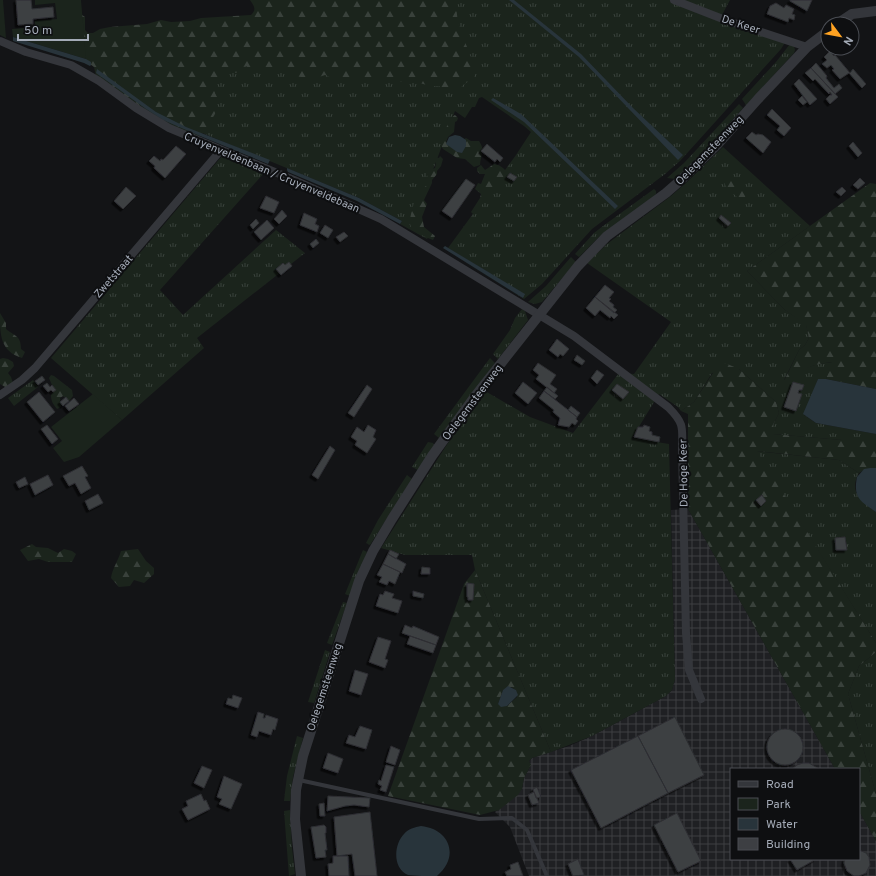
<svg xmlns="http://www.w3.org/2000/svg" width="876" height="876" font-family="Overpass,sans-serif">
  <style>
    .industrial { fill: url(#industrial-grid) }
    .grass { fill: url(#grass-tufts) }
    .forest { fill: url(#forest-firs); fill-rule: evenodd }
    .green { fill: #1b241c }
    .water { fill: #28343b }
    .building { fill: #3d3f43; stroke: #2d2e32; filter: url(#shadow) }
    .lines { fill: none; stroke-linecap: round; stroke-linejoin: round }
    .service { stroke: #34363b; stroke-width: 4 }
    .minor { stroke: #34363b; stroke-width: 8 }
    .tertiary { stroke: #34363b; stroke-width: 10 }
    .labels { text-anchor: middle; stroke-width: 4; stroke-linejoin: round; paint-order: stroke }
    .street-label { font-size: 11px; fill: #a4abb7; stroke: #0e0f11 }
  </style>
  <defs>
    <pattern id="industrial-grid" width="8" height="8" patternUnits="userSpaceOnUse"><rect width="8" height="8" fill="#1f2023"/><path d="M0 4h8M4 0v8" fill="none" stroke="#3d3e41"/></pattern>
    <pattern id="grass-tufts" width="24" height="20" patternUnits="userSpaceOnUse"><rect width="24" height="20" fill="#1b241c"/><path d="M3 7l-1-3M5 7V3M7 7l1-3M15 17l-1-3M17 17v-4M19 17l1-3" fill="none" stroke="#39413b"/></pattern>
    <pattern id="forest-firs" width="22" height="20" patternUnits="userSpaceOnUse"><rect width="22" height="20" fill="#1b241c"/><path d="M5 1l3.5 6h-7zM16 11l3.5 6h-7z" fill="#39413b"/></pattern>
    <filter id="shadow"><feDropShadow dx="-2.5" dy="2.5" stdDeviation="0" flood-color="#0009"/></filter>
  </defs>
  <rect width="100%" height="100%" fill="#131416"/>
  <!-- industrial -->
  <path class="industrial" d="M688,509L835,769H731V859H859V811L876,841V876H529L510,827L495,812L506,804L522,789L524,778L531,765L529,761L532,758L569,746L592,736L666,696L672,690L675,679L671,510Z"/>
  <!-- grass -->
  <path class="grass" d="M456,0H730L722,15L786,41L781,49L680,161L665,174L592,229L542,284L524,299L443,249L523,298L524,294L448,248L516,155L531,132L524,126L482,97L479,98L475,107H472L465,118L455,111L412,226L429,236L427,239L400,224L402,221L359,198L200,132L222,57L451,5Z
    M790,44L794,46L795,50L794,53L746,105L742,99L776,62Z
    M739,104L743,108L701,155L676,179L667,178L684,163Z
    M723,147L810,226L747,271L785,310L806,324L809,338L805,345L799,350L784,380L799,370L818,364L833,362L826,379H818L804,415L816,423L876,434V440H842L773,434V425L779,413L776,402L739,369L712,373L694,402L681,411L678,407L659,394L632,438L669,444L675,679L672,690L666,696L592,736L551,752L475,570L472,555H405L381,548L446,446L485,391L530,417L573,433L619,373L634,374L671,322L587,263L607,244L671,196L687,182Z
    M222,156L265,172L160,290L183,315L276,230L305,253L197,338L204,348L122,420L51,358Z
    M654,189L656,191V194L653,197L599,237L579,257L575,254L594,233L603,226Z
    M571,257L576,262L542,302L535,304L528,302L546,286Z
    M522,309L525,311L528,320L498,359L493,354L510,330L515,318Z
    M490,358L495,363L439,438L434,434Z
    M33,380L38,387L14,406L8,398Z
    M428,442L433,443L434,445L418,470L412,467Z
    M756,451L839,460L859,473C848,492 862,502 876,512V643Z
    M407,475L412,479L370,545L366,543L378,520Z
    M363,550L367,552L350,596L345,594Z
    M343,602L347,603L332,645L327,643Z
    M325,650L330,652L314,703L308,702Z
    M876,652V794L848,694L859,666Z
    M297,736L303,738L293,777L290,801H284L287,776Z
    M290,810L292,848L295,874L289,876L284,811Z"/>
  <!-- forest -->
  <path class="forest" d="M250,0H460C450,12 466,42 470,55C473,62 473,70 475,77L463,85L458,91L453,89L447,90L439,86H430L413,81L395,82L377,77L373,78L367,77L363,79L356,77L353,80H349L345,77L332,78L325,75C311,81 301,76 287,75L282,69L274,73L248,68L247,66L243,67L236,73L226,68L217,81L215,93L217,97C213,107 220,114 209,120C209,126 202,135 197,138L183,136L96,76L94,67L86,61L79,13L85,17V30L88,33H93L100,29L110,27L147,24L161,20L171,22L190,21L201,18L251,15C257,9 254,6 250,0Z
    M455,115L458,118L457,121L455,122L454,132L448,137L446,142L463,140L466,138L471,141H479C486,151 480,156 480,165L474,167L465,159L457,158L443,149C442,148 441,143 441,143C442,136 450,117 455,115Z
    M440,156L443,159L441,166L437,171V174L432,180V183L424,200L427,204L422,217L424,227L435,236L433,240C409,230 406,230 414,203H416L421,190L426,186L428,178L426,172L435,168L436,163L435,157L439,158Z
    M494,164C500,165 502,167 506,171L505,176L490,196L484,202L474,215L471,212L480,198L481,194L475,189L478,183L481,184L485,174H480L477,171V168L481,165L485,170Z
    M728,177C735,179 739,186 745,189L746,194L745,200L741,202C735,192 727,193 723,179Z
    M870,183L876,184V389L826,379L832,362C812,364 800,370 784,381L799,350L805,345L809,338L806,325L785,310L747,271Z
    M0,313L6,323V329C14,336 21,335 21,349L25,352L22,358C0,351 0,335 0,313Z
    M3,358L8,359L13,362L14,366L8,373L11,377L13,383L7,388L0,384V359Z
    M725,363L739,369L776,402L779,413L773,425V434L842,440H876V468C869,468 865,469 859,473L839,460L757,451L876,643V652L859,666L848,694L876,794V841L859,811V769H835L688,509V414L681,411L694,402L718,365Z
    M51,375L54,376L72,390L73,396L69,401L63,396L60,398L61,407L57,409C53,404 51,401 51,395L53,392L51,390L52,385L49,378Z
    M32,544L36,547L48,548L58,553L64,549L72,551L76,554L72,562H48L39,559L28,561L20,550Z
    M138,549L146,561L154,568V574L144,583L134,580L130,586L119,587L111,578C112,569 118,561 121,551Z
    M475,570L551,752L532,758L529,761L531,765L524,778L522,789L518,795L499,810L480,815L388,796L464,584ZM511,687L516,690L517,697L507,706L498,704L503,690Z"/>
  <!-- green -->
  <path class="green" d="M0,0H3L6,38L0,35Z
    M35,0H81L86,59L13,37L12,29L35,27V21L57,19L55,3L35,5Z
    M93,394L122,420L79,457L64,462L53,448L62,441L51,427Z"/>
  <!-- water -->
  <path class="water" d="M509,0H514L581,54L633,108L683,155L678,160L579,57Z
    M13,37L86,59L91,62V65L90,66L84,63L13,41Z
    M97,69L156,112L186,127L270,160L268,164L200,136L163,120L146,109L96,73Z
    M493,98L521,114L618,206L615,209L524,122L491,100Z
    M455,135L460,136L466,140V146L462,153L457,152L446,144L449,137Z
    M287,168L359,198L402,221L400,224L357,201L288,172L287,170Z
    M445,246L525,294L523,298L443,248Z
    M818,379H826L876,389V434L816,423L803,414Z
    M870,468H876V512C860,501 853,498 857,477L864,469Z
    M508,686L516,690L518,695L507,706L501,707L498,704L503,690Z
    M421,826C450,829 460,857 437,876C429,876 414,876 408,875C392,868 394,844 404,834C408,829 415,827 421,826Z"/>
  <!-- building -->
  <path class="building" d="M16,0H31L32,9L53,7L54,17L33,19V24L18,25Z
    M790,0H812L807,11L790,1Z
    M776,3L784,8L786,5L794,9L792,14L795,15L794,20L789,18L788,22L767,14L770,6Z
    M830,51L834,56L835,55L850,73L853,69L866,84L862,88L849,73L840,79L832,70L834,69L831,65L827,68L822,64L827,60L824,57Z
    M816,63L827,76L826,78L834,88L839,84L842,88L835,94L811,68Z
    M811,68L838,97L830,104L826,99L830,95H832L830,92L829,94L815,79L813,81L805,73Z
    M799,79L817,99L810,105L794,84Z
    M802,96L807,102L803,105L798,100Z
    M772,109L791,128L784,136L777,130L780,126L767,115Z
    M752,132L756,135L758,134L763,135L771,142L763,153L746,138Z
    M853,142L862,153L858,157L849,146Z
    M487,144L503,158L500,162L497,159L495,162L481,151Z
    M176,146L186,154L165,178L154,168L155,166L149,161L154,156L160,161L161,159L163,160Z
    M510,173L517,177L514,181L507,177Z
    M860,178L865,183L858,189L853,185Z
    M466,179L475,185L452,218L442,211Z
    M126,187L136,196L123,209L114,201Z
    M842,187L846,191L841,196L836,192Z
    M266,196L279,202L274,213L260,208Z
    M282,210L287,216L279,224L274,219Z
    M304,213L317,219L315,224L319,226L317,232L300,225Z
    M721,215L731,223L728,226L719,218Z
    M256,219L259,223L253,229L250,225Z
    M267,220L274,228L261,240L254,232Z
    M325,225L333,230L328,238L320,233Z
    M344,232L348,236L340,242L336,237Z
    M316,239L319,243L313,248L310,244Z
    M289,262L292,266L281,275L276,269L283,263L285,265Z
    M605,285L614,292L609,298L611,299L609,301L614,305L613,307L617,310L614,313L595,297Z
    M595,297L618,315L614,319L611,316L610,318L600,310L595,316L586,308Z
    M557,339L569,349L563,356L560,354L558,357L549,350Z
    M577,355L585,361L582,365L574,360Z
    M538,363L556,375L550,384L557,389L554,393L536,379L539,375L533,370Z
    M597,370L604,375L597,384L591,378Z
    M42,376L45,380L38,385L35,381Z
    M523,382L537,393L528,404L515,393Z
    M793,382L804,385L802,390H799L798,393L802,394L796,411L784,407Z
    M47,383L50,387L52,385L56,390L53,392L51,390L48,392L43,386Z
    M617,384L629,392L623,399L612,390Z
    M367,385L372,389L354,417L348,413Z
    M547,387L558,396L555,399L544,391Z
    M544,391L577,417L576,419L578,421L575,425L572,423L569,427L558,425L560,418L553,412L554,410L539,398Z
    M39,392L55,412L43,422L27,402Z
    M66,397L69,401L63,406L60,402Z
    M74,398L79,404L69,411L65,406Z
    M571,406L580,413L577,417L568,410Z
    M47,425L58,439L52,444L41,429Z
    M368,425L376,430L373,437L376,439L367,453L355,445L357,441L351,437L357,427L364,432Z
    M644,425L650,427L649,431L652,432V435L660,437L659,442L634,437L638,427H643Z
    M330,446L335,450L318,479L312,475Z
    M82,466L88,476L85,477L91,488L81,494L75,483L69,486L63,476Z
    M48,475L53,485L35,495L30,484Z
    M25,477L28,484L19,488L16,482Z
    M98,494L103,503L89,510L85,501Z
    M762,495L766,501L761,506L756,500Z
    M845,537L847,550H836L835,538Z
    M390,550L399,554L396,559L388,554Z
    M388,554L406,564L402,573L383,564Z
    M383,564L400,572L395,584L389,581L387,585L379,582L382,577L377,575Z
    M422,567L430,568V574H421Z
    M467,583L474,584L473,600H468V597H467Z
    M385,591L394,594L392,598L402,601L398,613L376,606L380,594L383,595Z
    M413,591L424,594L423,598L413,596Z
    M405,625L412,628L413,626L439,637L436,645L402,633Z
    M410,636L436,645L433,653L407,644Z
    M378,637L391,641L385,659L388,660L385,668L369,662Z
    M355,670L368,674L361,695L349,691Z
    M233,695L242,698L238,708L226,704L228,698L232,699Z
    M258,712L264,714L263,718H265L266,715L278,719L275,730L273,729L271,735L259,731L257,737L251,735Z
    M675,717L704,775L668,793L638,736Z
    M360,726L372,730L366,749L346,743L349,735L355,737Z
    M767 747a18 18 0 1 1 36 0a18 18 0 1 1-36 0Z
    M638,736L668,793L601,828L571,770Z
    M391,746L400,750L395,765L386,762Z
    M328,753L343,759L338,773L323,768Z
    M803,763H809L819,769H792L797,765Z
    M386,765L394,767L386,792L380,790L382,786L378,784L379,780L381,781Z
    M202,766L212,770L204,788L194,783Z
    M224,776L242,784L231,809L219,804L222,799L217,797Z
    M537,787L541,797L536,798L533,789Z
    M534,792L539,803L532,805L528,795Z
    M201,794L204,801L206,800L210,809L188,820L182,809L188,806L186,801Z
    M328,796L370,798L369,807L354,805L345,806L327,811Z
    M324,803L325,816H320L319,804Z
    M370,812L377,876H355L352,854L337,856L334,817Z
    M677,813L701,861L678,872L654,825Z
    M324,825L326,827V833H325L327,850H325L326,857L316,858L311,827Z
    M859,850L866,853L869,857L870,865L866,873L859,876H854L847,871L844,863L845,859H859Z
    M333,856H348L349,876H329L328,864L333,863Z
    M578,859L584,875L573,876L568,864Z
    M790,859H816L797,870Z
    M518,862L523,876H507L505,872L511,869L510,865Z"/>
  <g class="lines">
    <!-- service -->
    <path class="service" d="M299,780L479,819L512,818L527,830L547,876"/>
    <!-- minor -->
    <path class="minor" d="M674,0L728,21L807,47
      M0,41L26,52L71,65L99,81L136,108L169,128L294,180L381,219L574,336L668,407C683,422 683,426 682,447L686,633L689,670L701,699
      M0,395L22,380L35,368L221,150"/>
    <!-- tertiary -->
    <path class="tertiary" d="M837,24L852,14L876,11
      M301,876L295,819L296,790L303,756L359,581L373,551L392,519L432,456L476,395L578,266L607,236L666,193L682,179L717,145L758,99L807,47L828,31"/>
  </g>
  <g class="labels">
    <!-- street labels -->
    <g class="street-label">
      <text transform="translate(741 24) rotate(18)" y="4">De Keer</text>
      <text transform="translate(709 150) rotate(-46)" y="4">Oelegemsteenweg</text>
      <text transform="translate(272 172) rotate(23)" y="4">Cruyenveldenbaan / Cruyenveldebaan</text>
      <text transform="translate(113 276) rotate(-49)" y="4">Zwetstraat</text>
      <text transform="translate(472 402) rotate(-53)" y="4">Oelegemsteenweg</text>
      <text transform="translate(683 473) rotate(-91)" y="4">De Hoge Keer</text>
      <text transform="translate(324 687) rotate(-72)" y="4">Oelegemsteenweg</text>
    </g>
  </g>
  <!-- legend -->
  <rect x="730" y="768" width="130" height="92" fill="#0e0f11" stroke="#4a4d53"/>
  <rect x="738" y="781" width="20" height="6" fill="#34363b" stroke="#4a4d53"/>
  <text x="766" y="788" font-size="12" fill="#a4abb7">Road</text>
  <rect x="738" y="798" width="20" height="12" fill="#1b241c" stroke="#4a4d53"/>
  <text x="766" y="808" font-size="12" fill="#a4abb7">Park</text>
  <rect x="738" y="818" width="20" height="12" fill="#28343b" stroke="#4a4d53"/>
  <text x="766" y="828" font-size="12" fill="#a4abb7">Water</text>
  <rect x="738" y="838" width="20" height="12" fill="#3d3f43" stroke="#4a4d53"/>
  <text x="766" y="848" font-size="12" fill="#a4abb7">Building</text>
  <!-- north arrow -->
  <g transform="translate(840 36) rotate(122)"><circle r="19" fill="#0e0f11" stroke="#4a4d53"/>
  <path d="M0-3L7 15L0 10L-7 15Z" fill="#ffa322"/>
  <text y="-6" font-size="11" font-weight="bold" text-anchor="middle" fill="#a4abb7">N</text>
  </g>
  <!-- scale -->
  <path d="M18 34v6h70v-6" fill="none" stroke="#a4abb7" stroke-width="2"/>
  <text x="24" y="34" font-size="12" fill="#a4abb7" stroke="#0e0f11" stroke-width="3" paint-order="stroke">50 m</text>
</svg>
